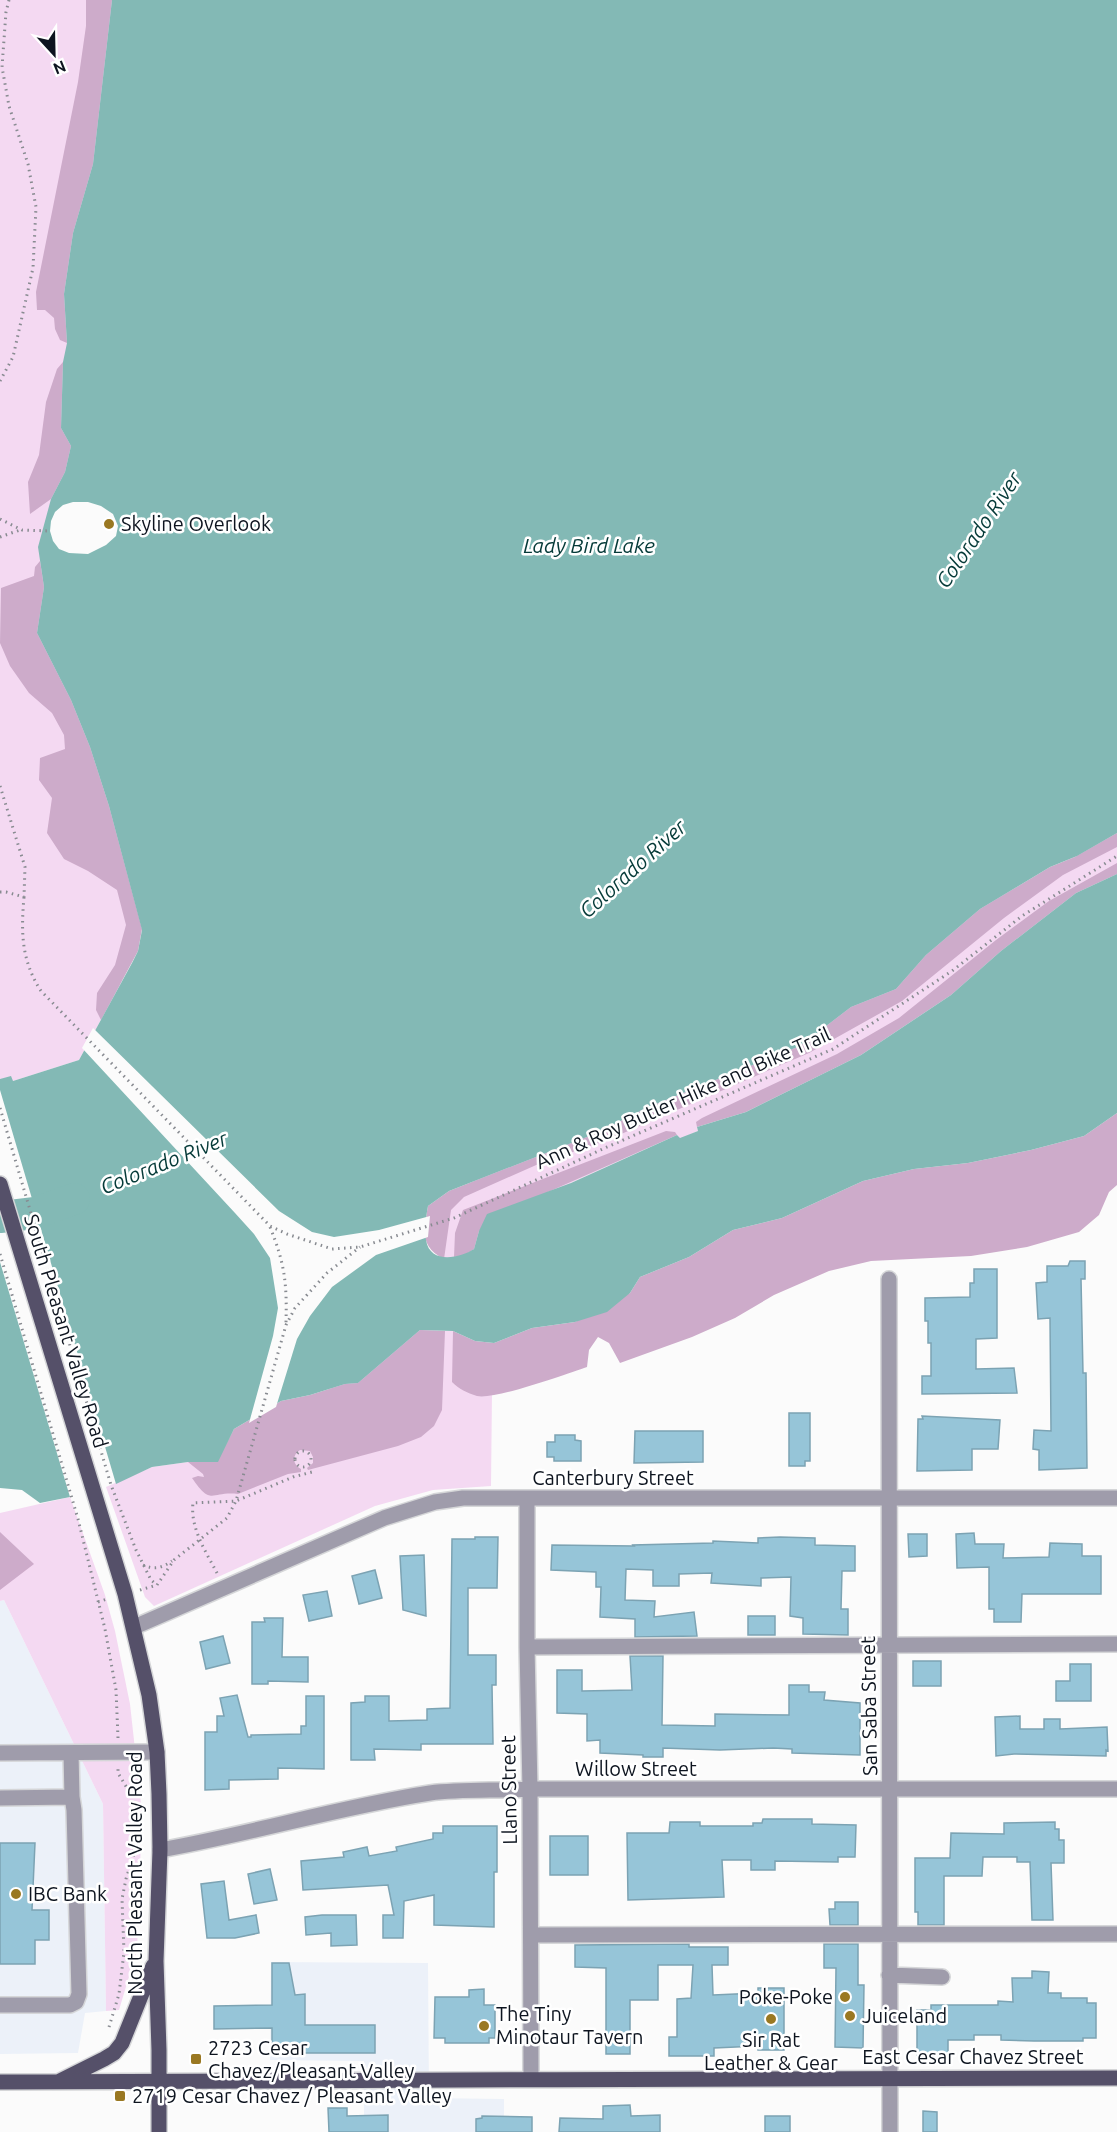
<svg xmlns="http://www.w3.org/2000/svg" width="1117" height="2132" font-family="Ubuntu,sans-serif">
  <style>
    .built { fill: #ecf1f9 }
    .green { fill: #f4d9f2 }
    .forest { fill: #cdabca }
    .water { fill: #83b9b5 }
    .pier { fill: #fbfbfb }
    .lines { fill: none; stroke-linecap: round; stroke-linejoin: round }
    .river { stroke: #83b9b5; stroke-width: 32 }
    .building { fill: #96c5d8; stroke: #7ca3b3; stroke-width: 1.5 }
    .minor-casing { stroke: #d5d6d8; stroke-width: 18 }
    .major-casing { stroke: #d5d6d8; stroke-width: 18 }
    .path { stroke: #888b91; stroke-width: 3; stroke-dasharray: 1.5 4.5; stroke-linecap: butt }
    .minor { stroke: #9f9cab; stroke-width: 15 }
    .major { stroke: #555069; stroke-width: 15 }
    .poi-dot { fill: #9a7822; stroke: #fff; stroke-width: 2 }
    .labels { text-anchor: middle; stroke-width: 5; stroke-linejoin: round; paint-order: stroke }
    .poi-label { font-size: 20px; fill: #0d141f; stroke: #fff; text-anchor: start }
    .street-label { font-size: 20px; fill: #0d141f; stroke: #fff }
    .water-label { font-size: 21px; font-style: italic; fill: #053a38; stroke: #fff }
  </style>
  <rect width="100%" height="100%" fill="#fbfbfb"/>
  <!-- built -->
  <path class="built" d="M4,1600L103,1804L106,2011L85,2013L78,2053L0,2054V1601Z
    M271,1962L428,1963L429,2098L504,2099V2132H364V2061L270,2060Z"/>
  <!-- green -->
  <path class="green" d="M0,0H116L142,929L119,987L79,1060L13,1081L0,1080Z
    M1117,833V874L1076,893L1001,951L951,995L697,1127L698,1131L680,1139L677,1135L571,1183L465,1255L444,1259L428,1206Z
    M420,1330L453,1331L492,1392L491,1486L433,1490L375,1506L154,1606L145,1597L106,1487L152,1467L188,1462H217Z
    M70,1497L105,1595L115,1631L130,1704L142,1813L137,1950L119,2010L106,2011L103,1804L4,1600L0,1601V1513Z"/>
  <!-- forest -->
  <path class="forest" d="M86,0H112L93,164L73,233L64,294L67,343L60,340L55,329L54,318L45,310H37L36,292L78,82L86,26Z
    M63,362L61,428L71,446L65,472L51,499L30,514L28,482L39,455L46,402L57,369Z
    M40,561L44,587L37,633L71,700L90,747L109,806L142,929L138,951L101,1020L96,1010L97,993L115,965L126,925L117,890L88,871L64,859L47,833L52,798L39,780L40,758L65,749L64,735L52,713L29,693L10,666L0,643L1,588L34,576L35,567Z
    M1117,833V847L1063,875L1004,918L902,1001L809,1053L605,1141L543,1162L464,1197L451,1210L444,1259C419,1246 424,1230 428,1206L449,1191L597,1133L646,1108L800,1046L851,1007L896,989L926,955L980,909L1050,867L1075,857Z
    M1117,863V874L1076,893L1001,951L951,995L861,1055L746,1112L697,1127L696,1122L702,1118L837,1054L899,1018L996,940L1049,901Z
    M1117,1113V1185L1109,1192L1099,1215L1079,1232L1027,1247L971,1256L871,1261L829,1271L774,1295L735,1318L692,1337L620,1363L609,1343L598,1337L589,1350L587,1367C566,1374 495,1400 477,1396C467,1393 459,1389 452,1382L453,1331L475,1341L494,1343L532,1328L575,1322L630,1293L640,1277L689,1257L733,1230L782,1218L863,1181L914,1169L968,1163L1031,1150L1084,1136Z
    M666,1131L675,1132L677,1135L548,1192L479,1231L474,1249L465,1255L454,1257L455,1233L463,1210Z
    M420,1330L445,1331L442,1410L434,1426L421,1437L398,1446L308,1470L307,1468L313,1463V1457L310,1451L300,1450C292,1455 292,1464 301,1469V1472L288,1474L238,1494C210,1491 212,1507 192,1478L198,1476L204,1477L203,1474L188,1462H217L234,1429L281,1401L310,1395L345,1384L358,1383Z
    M0,1532L34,1564L0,1590Z"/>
  <!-- water -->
  <path class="water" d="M112,0H1117V833L1077,856L1050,867L980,909L926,955L896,989L851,1007L800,1046L646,1108L597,1133L449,1191L428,1206C426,1217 424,1229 426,1240C430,1265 460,1258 474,1249L479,1231L487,1214L571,1183L677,1135L680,1138L698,1131L697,1127L746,1112L861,1055L951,995L1001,951L1076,893L1117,874V1113L1084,1136L1031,1150L968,1163L914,1169L863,1181L782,1218L733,1230L689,1257L640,1277L630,1293L607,1312L575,1322L532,1328L494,1343L475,1341L453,1331L420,1330L358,1383L345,1384L310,1395L281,1401L234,1429L218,1462H188L152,1467L116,1484L0,1090V1079L11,1076L13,1081L79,1060L132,963L138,951L142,930L109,806L90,747L71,700L37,633L44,587L38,547L51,499L65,472L71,446L61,428L63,362L67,343L64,294L73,233L93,164Z
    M0,1262L70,1497L40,1503L22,1490L0,1488Z"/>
  <!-- pier -->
  <path class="pier" d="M73,502H88L101,506L113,514L118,526L116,536L106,545L88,554L69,553L59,549L53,541L50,531L51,521L55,512L63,505Z
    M93,1028L279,1211L312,1232L334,1237L379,1230L430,1216L428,1237L376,1255L332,1287L310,1316L297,1339L276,1407L249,1423L273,1336L278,1308L270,1258L254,1234L235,1213L82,1048Z"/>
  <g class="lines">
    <!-- river -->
    <path class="river" d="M0,1217L35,1213L74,1199"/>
  </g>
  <!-- building -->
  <path class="building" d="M1070,1261H1085V1279H1081L1083,1373H1086L1087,1468L1039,1470V1450L1033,1449L1034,1430L1051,1431L1050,1318L1038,1319L1036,1283L1047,1282V1266H1068Z
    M974,1269H997V1338L976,1339V1369L1014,1368L1017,1393L922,1394V1376H931V1343H928V1321H925V1298L970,1297V1283H974Z
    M789,1413H810V1461H805V1466H789Z
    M922,1416L1000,1420L998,1449H972V1470L917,1471L918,1419H923Z
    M635,1431H703V1462L634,1463Z
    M555,1435H575V1440L581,1441V1461H554V1457H547V1442H555Z
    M974,1533L975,1544H1004L1003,1558L1049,1557L1050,1543L1082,1544V1556H1101V1594H1022L1021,1622H994V1609H989V1567L957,1568L956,1534Z
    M908,1534H927V1556L909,1557Z
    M475,1537H498L497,1588H468V1655H496V1685H492L493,1744H421V1750L374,1749L375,1760H351V1703L365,1702V1696H389V1721L427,1720V1709L450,1708L452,1539H475Z
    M780,1537L815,1538V1545L855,1546V1571H842L841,1609H848V1635L803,1634V1618L790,1616L791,1577L761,1578V1586L711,1583L712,1573L679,1574V1586H653V1570L626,1569L625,1600L655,1601L654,1617L694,1612L697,1636L635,1637V1619L600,1617L601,1587H596V1572L551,1570L552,1545L634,1546L633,1545L713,1543V1541L758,1543V1538Z
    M424,1555L426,1616L403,1610L400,1556Z
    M375,1570L382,1598L359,1604L352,1576Z
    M327,1591L332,1616L309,1621L303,1595Z
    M748,1616H775V1635H748Z
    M264,1618H283L282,1657H308V1682L268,1681V1684H252V1622H265Z
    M223,1636L230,1663L206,1669L200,1642Z
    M630,1656H663L662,1725L715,1726V1714L789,1715V1685H809V1692H825L824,1700L860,1703V1755L792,1753V1749L773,1748L720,1750L663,1748V1757H643V1755L600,1753V1740L587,1741V1714L557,1713V1670H582V1691L632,1690Z
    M913,1661H941V1686H913Z
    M1070,1664H1091V1701H1056V1681H1070Z
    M237,1695L248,1737H251V1735L301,1734V1726H306V1696H324V1769L278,1768V1779L229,1780V1789L205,1790V1732H217V1716H224L220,1698Z
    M1020,1716V1729H1044V1719H1060V1729L1107,1727L1108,1751L1106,1750V1756L1014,1754L996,1756L995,1717Z
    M763,1819H812V1824L856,1825L855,1857H838V1862L775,1861V1870H751V1860H722L724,1897L628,1900L627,1833H669L670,1822H700V1826H753V1823H762Z
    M1055,1822V1829H1059V1840H1064V1863H1051L1053,1920H1032L1030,1862H1017V1857H983L982,1876H944V1925H918V1912H915V1858H950L951,1833L1004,1834V1823Z
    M443,1826H497V1872H494V1927L434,1925V1895L404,1901L403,1938H383V1915H394L388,1885L303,1890L301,1861L344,1857L343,1852L367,1847L369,1856L397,1851L396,1847L433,1839V1833H443Z
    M550,1836H588V1875H550Z
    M0,1843H35L32,1910H49V1940H35V1964H0Z
    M270,1869L277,1900L254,1904L248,1874Z
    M224,1881L229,1920L256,1915L259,1933L235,1938H207L201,1884Z
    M835,1902H858V1925H830L829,1909H835Z
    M322,1915H356L357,1945L331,1946V1933L306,1935L305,1917Z
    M689,1944V1947H728V1965H712L713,1995L758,1993V1988H784V2050H758V2046L714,2048V2056H669V2037H677V1999L691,1998L693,1965H658V2000H630V2054H606V1968L575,1967V1945Z
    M824,1944H858V1985H864L863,2048L835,2047L836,1968H824Z
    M272,1963H289L295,1995L305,1994V2025H375V2053H272V2028L214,2029V2006L272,2005Z
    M1032,1971L1049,1972L1048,1993H1061V1998H1087V2003H1096V2038H1083V2041H1034L1001,2040V2035H974V2040H948V2056H917V2010H931V2005H998V2001L1013,2002L1012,1978H1032Z
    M484,1989V2005H495V2038H489V2043H445V2038H434L435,1997H469V1990Z
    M630,2105L631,2116L660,2115V2132H559L560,2118L603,2119V2106Z
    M328,2108H347V2116L388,2115V2132H329Z
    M923,2111L937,2112V2132H923Z
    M482,2116L532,2117V2132H476V2119L482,2118Z
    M765,2116H790V2132H765Z"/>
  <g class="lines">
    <defs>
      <path id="minor" d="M889,1279L890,2132
        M527,1500V1647L530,1789L531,2079
        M134,1627L384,1518L435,1502L463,1498H1117
        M527,1647L1117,1644
        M0,1753L157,1752
        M0,1798L72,1797
        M160,1850C251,1834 339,1807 430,1793C462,1789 497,1791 530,1789H1117
        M531,1935L1117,1934
        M889,1975L942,1977
        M0,2005H70L76,2002L79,1994L74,1810L72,1797L71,1753"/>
      <path id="major" d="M0,1184L125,1594L149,1695L157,1752L159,1794L160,1850L156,1961L159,2050V2132
        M60,2081L104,2059L114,2053L122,2043L153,1966
        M0,2082C372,2082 745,2077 1117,2078"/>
    </defs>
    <!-- minor casing -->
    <use href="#minor" class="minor-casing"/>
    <!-- major casing -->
    <use href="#major" class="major-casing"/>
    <!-- path -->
    <path class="path" d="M0,381L13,357L33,268L36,207L28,164L9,106L2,67L6,12L9,0
      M0,519L22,530L50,531
      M0,537L20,530
      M0,786L25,867L24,897L6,892H0
      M24,897C21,932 21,960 41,991L270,1226L287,1234L332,1249L360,1247L454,1218L607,1147L833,1049L952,971L1022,916L1117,856
      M0,1108L111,1485L136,1550L151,1580L157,1585
      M270,1227C285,1264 287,1284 286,1323
      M0,1254L78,1519L105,1629L116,1690L118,1738
      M295 1459a8 8 0 1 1 16 0a8 8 0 1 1-16 0Z
      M143,1565C154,1570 162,1568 172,1561
      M217,1573C206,1552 190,1528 193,1503L236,1501L293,1477L312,1472
      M157,1585L174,1560L227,1518L236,1501L286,1325L295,1308L327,1273L360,1247
      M140,1590L157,1585
      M98,1602L107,1599
      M109,2027L119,1994L124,1952L122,1899L126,1879L134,1854L135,1807L130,1793L118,1773V1768"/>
    <!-- minor -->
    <use href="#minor" class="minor"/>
    <!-- major -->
    <use href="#major" class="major"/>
  </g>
  <!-- markers -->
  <g class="poi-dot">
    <circle cx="109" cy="524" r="6"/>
    <circle cx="16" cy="1894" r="6"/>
    <circle cx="845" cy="1997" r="6"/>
    <circle cx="850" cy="2016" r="6"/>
    <circle cx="771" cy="2019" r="6"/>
    <circle cx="484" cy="2026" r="6"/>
    <rect x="190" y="2053" width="12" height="12" rx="3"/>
    <rect x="114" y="2090" width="12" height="12" rx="3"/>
  </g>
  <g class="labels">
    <!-- poi labels -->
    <g class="poi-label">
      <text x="121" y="531">Skyline Overlook</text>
      <text x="28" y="1901">IBC Bank</text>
      <text x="833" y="2004" text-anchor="end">Poke-Poke</text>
      <text x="496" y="2021">The Tiny<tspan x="496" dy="23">Minotaur Tavern</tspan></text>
      <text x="862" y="2023">Juiceland</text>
      <text x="771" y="2047" text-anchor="middle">Sir Rat<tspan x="771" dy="23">Leather &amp; Gear</tspan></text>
      <text x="208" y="2055">2723 Cesar<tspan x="208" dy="23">Chavez/Pleasant Valley</tspan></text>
      <text x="132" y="2103">2719 Cesar Chavez / Pleasant Valley</text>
    </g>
    <!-- street labels -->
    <g class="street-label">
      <text transform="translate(683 1098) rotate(-24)" y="7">Ann &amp; Roy Butler Hike and Bike Trail</text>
      <text transform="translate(66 1331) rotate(73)" y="7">South Pleasant Valley Road</text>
      <text x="613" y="1485">Canterbury Street</text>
      <text transform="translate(869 1706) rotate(-91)" y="7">San Saba Street</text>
      <text x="636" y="1776">Willow Street</text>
      <text transform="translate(509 1790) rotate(-91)" y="7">Llano Street</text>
      <text transform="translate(135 1873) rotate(-90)" y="7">North Pleasant Valley Road</text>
      <text x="973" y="2064">East Cesar Chavez Street</text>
    </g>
    <!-- water labels -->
    <g class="water-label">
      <text transform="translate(979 530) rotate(-56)" y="7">Colorado River</text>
      <text x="589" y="553">Lady Bird Lake</text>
      <text transform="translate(633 869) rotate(-42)" y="7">Colorado River</text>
      <text transform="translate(164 1163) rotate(-22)" y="7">Colorado River</text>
    </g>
  </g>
  <!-- north arrow -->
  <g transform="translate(54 54) rotate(158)" stroke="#ffffff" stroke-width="4.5" paint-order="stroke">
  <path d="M0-4.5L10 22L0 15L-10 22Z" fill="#0d141f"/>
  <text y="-9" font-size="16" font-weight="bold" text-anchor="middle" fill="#0d141f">N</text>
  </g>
</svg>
